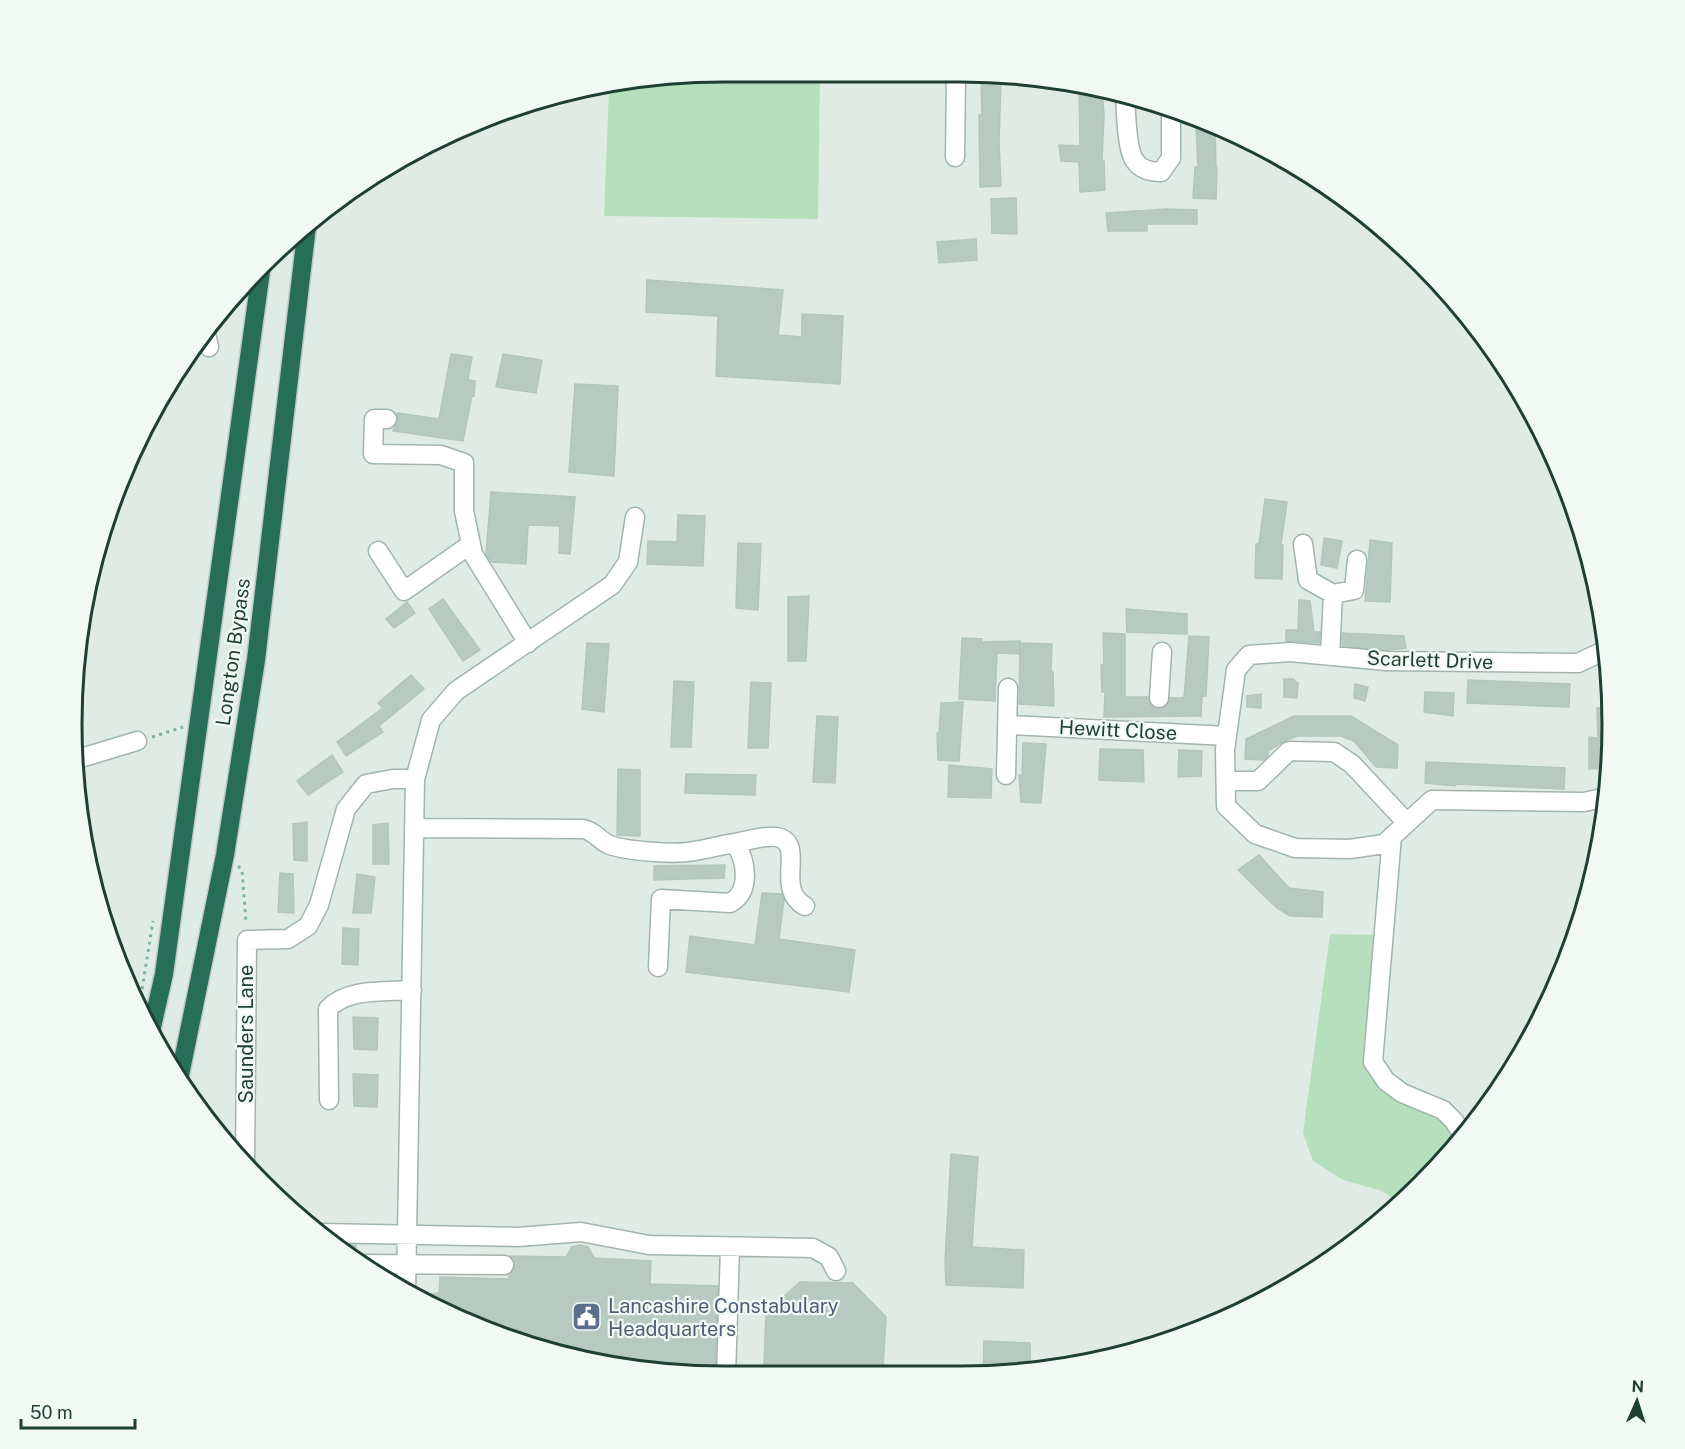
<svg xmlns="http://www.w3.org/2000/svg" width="1685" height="1449" font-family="'Public Sans',sans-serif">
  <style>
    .green { fill: #b6e0bd }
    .building { fill: #b7cac1; stroke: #b1c7bb; stroke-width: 1.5 }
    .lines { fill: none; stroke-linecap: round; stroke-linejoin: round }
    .minor-tunnel { stroke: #b8c9c1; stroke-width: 18; stroke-dasharray: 18 9; stroke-linecap: butt }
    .minor-casing { stroke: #a1b5ac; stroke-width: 21 }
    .highway-casing { stroke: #c0c9c6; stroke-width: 21 }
    .path { stroke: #7cb49c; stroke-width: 3; stroke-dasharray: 3 4.5; stroke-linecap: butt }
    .minor { stroke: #fff; stroke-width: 18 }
    .highway { stroke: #276e58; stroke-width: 18 }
    .labels { text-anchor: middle; stroke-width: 4.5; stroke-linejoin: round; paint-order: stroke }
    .street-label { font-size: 20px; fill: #1e3f32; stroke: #f0f9f4 }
    .service-label { font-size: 20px; fill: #4e5e75; stroke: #f0f9f4; text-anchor: start }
    .rim { fill: none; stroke: #1e3f32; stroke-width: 3 }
  </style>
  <rect width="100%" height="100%" fill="#dfece5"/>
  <!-- green -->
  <path class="green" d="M725,72L820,74L818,219L604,216L609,87Z
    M1330,934L1376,935L1368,1058L1434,1110L1461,1140L1401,1204L1382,1191L1343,1180L1313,1161L1303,1133Z"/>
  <!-- building -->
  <path class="building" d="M981,76L1001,77L999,143L1001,186L980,187L979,115H982Z
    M1079,84L1102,89L1104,115L1102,161H1104L1105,190L1080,192L1079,162L1061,161L1059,145L1080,146Z
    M1211,125L1215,126L1216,168H1217L1216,199L1193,198L1195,167H1198L1196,126Z
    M1016,198L1017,234L992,233L991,199Z
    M1167,209L1197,210V224H1147V231H1108L1106,213Z
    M976,239L977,260L939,263L937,242Z
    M647,280L783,290L778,335L802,337V314L843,316L840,384L716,376L718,316L646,312Z
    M451,354L472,357L468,380L475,381L474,396L472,395L463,441L393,431L398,420L397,413L439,419Z
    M503,354L542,360L536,393L496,387Z
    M575,384L618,386L614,476L569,472Z
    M491,492L575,497L570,554L559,553L560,526L528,525L526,564L491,562L486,554Z
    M1265,499L1287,502L1281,545H1283L1282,579L1255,578L1256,544H1259Z
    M678,515L705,516L703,566L647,564L648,541L677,542Z
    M1324,538L1342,541L1337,568L1321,565Z
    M1370,540L1392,543L1390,602L1365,601Z
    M738,543L761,544L758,610L736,608Z
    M809,596L806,661H788V597Z
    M443,599L480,650L463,661L429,609Z
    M1299,600L1310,601L1314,632H1320L1319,643L1286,641V630H1298Z
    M407,602L415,613L394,628L386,619Z
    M1126,609L1187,614V634L1127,632Z
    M1103,633L1125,634V697H1148L1152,707L1159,709L1168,705L1170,698H1184L1189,636L1209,637L1206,696H1202L1201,716L1104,717L1105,692H1102L1101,665H1104Z
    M1342,633L1404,636L1406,648L1388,650L1342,646Z
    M962,638L982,639V642L1020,641V654L997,653L995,701L959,699Z
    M587,643L609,644L604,712L582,709Z
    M1020,643L1052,644L1051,672H1053L1054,706L1019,704Z
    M411,675L424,689L379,726L383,732L346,756L337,742L383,708L378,703Z
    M1284,679H1293L1298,683L1297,698L1284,697Z
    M1468,680L1570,684L1569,707L1467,703Z
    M674,681L694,682L691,747H671Z
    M751,682L771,683L768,748H748Z
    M1355,684L1368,687L1365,701L1354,698Z
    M1425,692L1454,693L1453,716L1424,712Z
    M1261,694V708L1247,707V696Z
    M963,702L959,761L938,760L937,733H939L941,703Z
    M1610,707L1611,768L1589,769V737L1598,738L1597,708Z
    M817,716L838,717L835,783L813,782Z
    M1294,716H1351L1398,745L1397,768L1376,767L1354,741L1341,736H1298L1284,741L1268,751V756L1264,760L1245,759L1246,739Z
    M1023,743L1046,744L1041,803L1021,802L1019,775H1022Z
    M1100,749L1143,750L1144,782L1099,780Z
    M1179,750L1202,751L1201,776L1178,777Z
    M332,755L343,772L308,795L297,781Z
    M1426,762L1565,768L1564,789L1455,784V786L1425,783Z
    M949,765L992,769L991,798L948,797Z
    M618,769L640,770V836L617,835Z
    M686,774L756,775L755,795L685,793Z
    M307,822V861L294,860L293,824Z
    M388,823L389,864H373V825Z
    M1259,855L1289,888L1323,892L1322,917L1290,916L1277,908L1238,870Z
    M725,865L724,878L654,880V866Z
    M280,873L293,874L294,913L278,912Z
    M357,874L375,877L371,913H353Z
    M762,893L782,894L784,900L779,939L855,950L849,992L686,972L690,936L755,945Z
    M343,928L359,929L358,965L342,964Z
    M353,1017L378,1018L377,1050L354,1049Z
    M353,1074L378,1075L377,1107L354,1106Z
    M951,1154L978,1157L972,1247L1024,1250L1023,1288L946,1285L945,1262Z
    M340,1245H356L355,1253L350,1257L340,1249Z
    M580,1245L588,1247L594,1258L651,1261L650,1284L718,1286L715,1376L642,1369V1365L592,1363L475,1327L417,1296L439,1293L440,1277L509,1279V1275L515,1266L510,1256L566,1257L572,1247Z
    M800,1282L853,1283L886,1317L883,1368L874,1376L776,1377L764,1365L766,1312Z
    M984,1341L1030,1343V1370L1004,1376H983Z"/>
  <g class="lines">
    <!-- minor-tunnel -->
    <path class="minor-tunnel" d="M1159,717V698"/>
    <defs>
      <path id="minor" d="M1125,93C1126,108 1126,150 1135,161C1141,170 1151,172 1161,172L1171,158V110
        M955,157L956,76
        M206,334L209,347
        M387,419H374L373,454L441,455L464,463V511L473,554L528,643
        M1303,544L1308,580L1333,594
        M378,551L404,591L471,544
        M1330,656L1333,594L1354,590L1357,560
        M1159,698L1162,652
        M1009,725L1227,736
        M74,760L137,741
        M1006,775L1008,688
        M1226,781H1258L1289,751L1334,752L1352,764L1407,823
        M1607,797L1584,802L1432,800L1384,844L1350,849L1295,848L1255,834L1226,806L1225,750L1236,670L1249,655L1290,652L1387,661L1578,663L1608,649
        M414,828L583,829C597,832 599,841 610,845C627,851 676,855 694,851C708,849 721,845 735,843C746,860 752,891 730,903L661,899L658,967
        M1392,836L1373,1062L1386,1081L1402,1093L1443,1110L1454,1121L1464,1137
        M735,843C747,841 764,835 776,837C808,842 773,889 805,906
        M329,1100L328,1009C347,988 385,992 412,990
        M245,1164L247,940L288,939L308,926L319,905L346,809L366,784L393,779H415
        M320,1233L518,1237L581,1232L649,1245L813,1248L829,1257L836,1271
        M358,1264L504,1265
        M406,1291L415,779L431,720L456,691L612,585L628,562L635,517
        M726,1377L730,1247"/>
      <path id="highway" d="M152,1027L164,974L261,271
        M179,1080L225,855L256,660L307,226"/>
    </defs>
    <!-- minor casing -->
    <use href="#minor" class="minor-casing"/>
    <!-- highway casing -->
    <use href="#highway" class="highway-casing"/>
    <!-- path -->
    <path class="path" d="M152,737L183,727
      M238,866L242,870L246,923
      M142,989L153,921"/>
    <!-- minor -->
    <use href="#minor" class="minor"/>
    <!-- highway -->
    <use href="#highway" class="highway"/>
  </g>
  <!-- icons -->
  <defs>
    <symbol id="civic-square" viewBox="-11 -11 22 22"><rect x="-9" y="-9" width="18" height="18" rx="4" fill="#5c6f8a" stroke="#f0f9f4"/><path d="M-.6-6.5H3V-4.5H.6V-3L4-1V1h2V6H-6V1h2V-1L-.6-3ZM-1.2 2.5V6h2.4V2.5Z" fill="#fff"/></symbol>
  </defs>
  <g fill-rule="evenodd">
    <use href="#civic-square" x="570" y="1300" width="33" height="33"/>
  </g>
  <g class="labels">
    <!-- street labels -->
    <g class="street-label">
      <text transform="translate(233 652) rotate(-82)" y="7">Longton Bypass</text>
      <text transform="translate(1430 660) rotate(2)" y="7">Scarlett Drive</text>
      <text transform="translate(1118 730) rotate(3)" y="7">Hewitt Close</text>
      <text transform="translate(246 1034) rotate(-90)" y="7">Saunders Lane</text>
    </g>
    <!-- service labels -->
    <g class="service-label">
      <text x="608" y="1313">Lancashire Constabulary<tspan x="608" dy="23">Headquarters</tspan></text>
    </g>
  </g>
  <!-- crop -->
  <path d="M0 0H1685V1449H0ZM724 82H960A642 642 0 0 1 1602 724V724A642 642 0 0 1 960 1366H724A642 642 0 0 1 82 724V724A642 642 0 0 1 724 82Z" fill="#f0f9f4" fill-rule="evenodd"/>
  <path class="rim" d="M724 82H960A642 642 0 0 1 1602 724V724A642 642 0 0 1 960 1366H724A642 642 0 0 1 82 724V724A642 642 0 0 1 724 82Z"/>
  <!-- north arrow -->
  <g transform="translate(1637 1401) rotate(3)" stroke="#f0f9f4" stroke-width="4.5" paint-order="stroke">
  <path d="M0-4.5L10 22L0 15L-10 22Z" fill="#1e3f32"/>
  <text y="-9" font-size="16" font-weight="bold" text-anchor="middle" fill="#1e3f32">N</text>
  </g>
  <!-- scale -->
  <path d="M21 1419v9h114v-9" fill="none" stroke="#1e3f32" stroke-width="3"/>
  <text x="30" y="1419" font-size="18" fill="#1e3f32" stroke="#f0f9f4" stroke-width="4.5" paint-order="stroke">50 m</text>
</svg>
